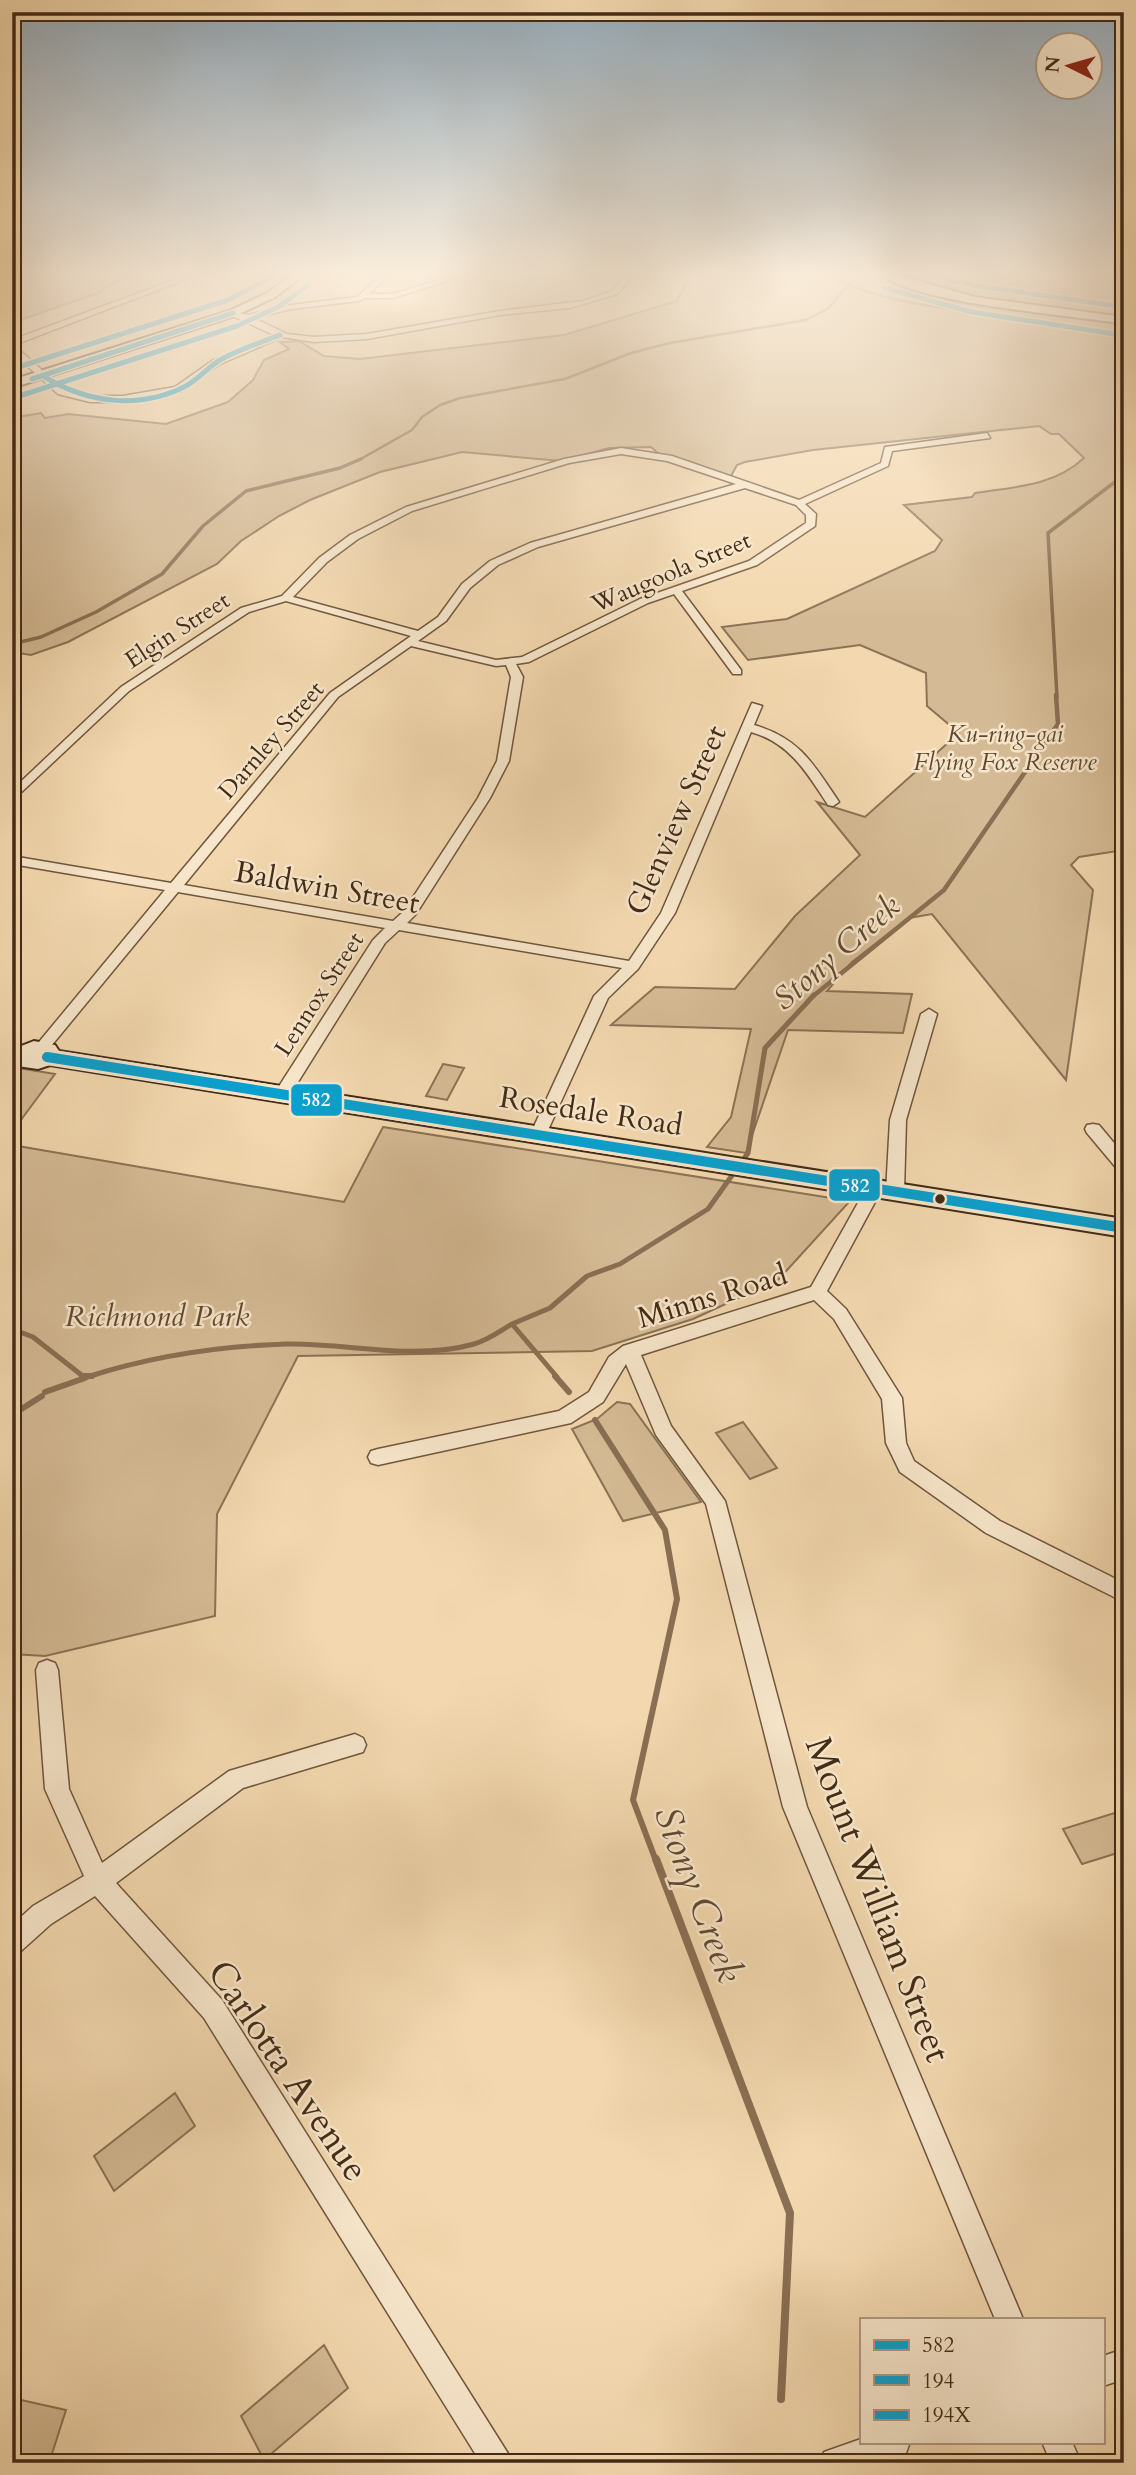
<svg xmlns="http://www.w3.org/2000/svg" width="1136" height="2475" font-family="Cardo,serif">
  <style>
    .green { fill: #d5bb95; stroke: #8c7356; stroke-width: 2 }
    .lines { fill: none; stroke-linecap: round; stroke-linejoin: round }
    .stream-far5 { stroke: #896f53; stroke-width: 2.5 }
    .stream-far4 { stroke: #896f53; stroke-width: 3.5 }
    .stream-far3 { stroke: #896f53; stroke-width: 4.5 }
    .stream-far2 { stroke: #896f53; stroke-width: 5 }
    .stream-far1 { stroke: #896f53; stroke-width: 6 }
    .stream { stroke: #896f53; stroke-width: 8 }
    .street-casing { stroke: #6f563c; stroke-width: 3 }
    .secondary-casing { stroke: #432b16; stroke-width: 4 }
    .street { fill: #f7e6cb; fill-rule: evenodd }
    .secondary { fill: #f7e6cb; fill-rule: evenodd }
    .bus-1-far1-casing { stroke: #f7e6cb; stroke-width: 8 }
    .bus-1-casing { stroke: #f7e6cb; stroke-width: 16 }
    .bus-2-casing { stroke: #f7e6cb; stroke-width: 8 }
    .bus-3-casing { stroke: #f7e6cb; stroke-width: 8 }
    .bus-1-far1 { stroke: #0aa0ce; stroke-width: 5 }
    .bus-1 { stroke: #0aa0ce; stroke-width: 10 }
    .bus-2 { stroke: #0aa0ce; stroke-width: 5 }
    .bus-3 { stroke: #0aa0ce; stroke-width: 5 }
    .bus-dot { fill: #432b16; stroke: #f7e6cb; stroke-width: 2.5 }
    .labels { text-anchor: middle; stroke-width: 5; stroke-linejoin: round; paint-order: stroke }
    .far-street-label { font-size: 24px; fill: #432b16; stroke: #f7e6cb }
    .far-park-label { font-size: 24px; font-style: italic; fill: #60482f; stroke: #f7e6cb }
    .street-label { font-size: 30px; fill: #432b16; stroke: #f7e6cb }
    .park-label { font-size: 30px; font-style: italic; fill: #60482f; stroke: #f7e6cb }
    .water-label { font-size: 32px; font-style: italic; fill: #60482f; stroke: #f7e6cb }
    .near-street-label { font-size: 37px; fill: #432b16; stroke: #f7e6cb }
    .near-water-label { font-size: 38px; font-style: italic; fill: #60482f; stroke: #f7e6cb }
    .line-badge { stroke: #f7e6cb; stroke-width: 2.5 }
    .badge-label { font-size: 19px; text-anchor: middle; font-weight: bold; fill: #fff }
  </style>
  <rect width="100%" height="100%" fill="#f3d8af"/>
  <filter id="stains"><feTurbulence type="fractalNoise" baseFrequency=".00286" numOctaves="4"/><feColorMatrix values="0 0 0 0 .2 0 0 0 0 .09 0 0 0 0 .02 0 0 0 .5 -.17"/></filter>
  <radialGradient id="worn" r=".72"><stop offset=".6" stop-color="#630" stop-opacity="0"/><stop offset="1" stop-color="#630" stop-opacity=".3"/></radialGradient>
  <!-- green -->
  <path class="green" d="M12,275H135L104,287L101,292L12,323Z
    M689,275H1124V850L1079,857L1071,865L1093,890L1066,1080L932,914L909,918L852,962L827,991L912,994L903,1033L788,1030L746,1153L707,1147L731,1117L751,1029L611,1025L655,987L735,989L795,916L860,855L817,802L865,817L959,733L927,706L926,673L860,645L748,660L722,627L787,619L935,551L942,540L904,505L972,497L975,493C1015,487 1054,486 1084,458L1059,434H1051L1039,426L813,450L745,462L737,465L731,476L659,454L651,447L609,448L561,461L462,452L380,472L310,500L279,516L241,541L217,564L68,642L31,655L12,652V423L15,422L12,418L41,413L45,418L68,414L166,424L228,402L253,380L264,360L289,349L280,342L299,341L324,356L360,359L564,335L677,301Z
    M443,1064L464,1068L447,1100L426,1096Z
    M12,1067L55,1074L12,1132Z
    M383,1127L850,1201L778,1280L693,1319L592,1351L298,1356L217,1514L215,1616L45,1656L12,1654V1145L344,1202Z
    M617,1402L630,1404L701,1502L623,1521L572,1429L597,1419Z
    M743,1422L777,1468L750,1479L716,1433Z
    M1124,1810V1851L1082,1864L1063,1829Z
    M175,2093L195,2126L114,2191L94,2156Z
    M324,2345L348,2388L264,2460L241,2416Z
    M12,2398L66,2410L49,2463L12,2457Z"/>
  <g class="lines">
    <!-- stream-far5 -->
    <path class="stream-far5" d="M826,275C922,323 1027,304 1124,341
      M12,289L44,275
      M357,461L412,430L422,417L440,405L460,398L565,379L631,353L670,343L806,320L829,308L846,287"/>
    <!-- stream-far4 -->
    <path class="stream-far4" d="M12,644L41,637L96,612L162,574L203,526L246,491L340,468L361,459
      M1057,697L1048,533L1124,475"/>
    <!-- stream-far3 -->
    <path class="stream-far3" d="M812,997L944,890L1058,724L1056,695"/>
    <!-- stream-far2 -->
    <path class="stream-far2" d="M12,1329L33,1337L84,1377
      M87,1377C152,1356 219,1346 287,1344C349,1343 414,1361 474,1344C488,1340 500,1331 512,1324
      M557,1377L512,1324L550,1308L587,1276L620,1264L708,1209L748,1153L765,1048L814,995"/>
    <!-- stream-far1 -->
    <path class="stream-far1" d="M82,1376H92
      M555,1376L569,1392
      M45,1392L85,1378
      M12,1415L42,1396
      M595,1420L665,1530L677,1599L633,1800L656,1861"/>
    <!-- stream -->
    <path class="stream" d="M656,1859L790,2213L781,2399"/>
    <defs>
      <path id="street" d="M187,275H197L14,345L64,390L90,396H123L175,387L212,361L274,335L230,315V311L248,315L291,305L357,297L382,275H390L369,294H393L455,275H466L393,298H364L359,301L291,309L254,318L287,334L314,337L367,334L500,311L583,301L612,291L626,275H633L617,294L570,308L500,315L367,339L314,342L282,337L218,365L181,391L123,402H90L58,394L12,352V340Z
        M523,275H530L525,279Z
        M987,433L990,438L892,451L888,466L805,504L816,514L815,526L757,565L682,591L741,670V674H733L674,594L648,603L529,662L516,664L523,677L509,761L490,798L416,914L407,923L629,961L661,913L752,703L762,706L754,725C800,738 814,765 839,802L833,806L828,805C807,773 790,743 751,732L675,913L638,969L608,998L544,1139H532L530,1135L594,996L622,968L399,930L385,943L288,1098L282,1099L274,1094L373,940L385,928L178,892L47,1051L42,1053L34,1048L165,890L12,864V856L171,883L330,693L411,636L286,601L249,612L129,691L12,801V790L121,687L241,608L282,596L319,558L350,535L406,507L564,459L621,448L672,456L799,500L881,463L885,447ZM621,454L667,461L736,484L530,543L490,561L462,584L438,617L418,631L293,597L327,562L358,539L412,511L569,463ZM745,488L796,505L806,515V523L749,561L640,599L522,657L496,660L418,641L446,621L470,588L498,565L538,547ZM411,646L496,666L506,665L511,677L497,761L478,798L404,911L393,921L184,885L338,697Z
        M929,1009L937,1014L906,1120L904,1192L895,1198L886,1192L890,1120L921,1014Z
        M1093,1124L1099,1125L1124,1155V1172L1118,1170L1087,1133L1085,1129L1087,1125Z
        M874,1183L882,1189L827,1291L846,1309L902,1398L906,1443L914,1461L1000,1521L1124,1583V1602L986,1533L900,1472L886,1443L882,1399L834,1319L814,1300L641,1355L671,1426L725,1501L807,1807L1023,2319H995L783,1807L706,1504L656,1435L626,1364L603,1402L571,1423L378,1465L371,1463L368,1457L371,1451L378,1449L559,1411L589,1392L609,1357L623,1346L811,1287L868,1185Z
        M47,1660L55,1663L58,1670L69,1789L102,1863L229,1771L355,1734L363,1738L366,1745L363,1752L243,1788L116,1883L222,2000L514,2463H481L204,2018L95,1896L51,1924L21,1951L12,1954V1925L33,1906L84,1876L45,1789L36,1670L39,1663Z
        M1124,2349V2379L1103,2386V2356Z
        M861,2439V2442H910L906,2453L879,2463H820L824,2452Z
        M1042,2442H1072L1081,2463H1051Z"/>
      <path id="secondary" d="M292,275H304L275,297L237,315L12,388V380L229,311L267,293Z
        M884,275H898L975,297L1124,317V324C1075,315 914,304 884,275Z
        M34,1041L55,1045L59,1051L1124,1219V1237L50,1065L38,1069L17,1066L12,1053L16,1048Z"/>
    </defs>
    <!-- street casing -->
    <use href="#street" class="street-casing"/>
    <!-- secondary casing -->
    <use href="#secondary" class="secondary-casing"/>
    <!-- street -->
    <use href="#street" class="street"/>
    <!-- secondary -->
    <use href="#secondary" class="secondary"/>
    <defs>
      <path id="bus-1-far1" d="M43,376C87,403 139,410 186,386C199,379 208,367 220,360C239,349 260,343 280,335
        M32,379L233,313"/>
      <path id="bus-1" d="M47,1057L1124,1228"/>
      <path id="bus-2" d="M884,288L972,312L1121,335
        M16,397L237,326L278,307L307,286"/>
      <path id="bus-3" d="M929,275L978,286L1124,307
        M12,369L228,300L275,275"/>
    </defs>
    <!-- bus-1-far1 casing -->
    <use href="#bus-1-far1" class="bus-1-far1-casing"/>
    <!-- bus-1 casing -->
    <use href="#bus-1" class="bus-1-casing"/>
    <!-- bus-2 casing -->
    <use href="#bus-2" class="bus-2-casing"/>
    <!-- bus-3 casing -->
    <use href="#bus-3" class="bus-3-casing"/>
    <!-- bus-1-far1 -->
    <use href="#bus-1-far1" class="bus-1-far1"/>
    <!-- bus-1 -->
    <use href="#bus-1" class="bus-1"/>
    <!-- bus-2 -->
    <use href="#bus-2" class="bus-2"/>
    <!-- bus-3 -->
    <use href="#bus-3" class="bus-3"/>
  </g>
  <!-- sky -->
  <linearGradient id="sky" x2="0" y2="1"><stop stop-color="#94abbc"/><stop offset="0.44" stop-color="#faeddb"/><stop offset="1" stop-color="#faeddb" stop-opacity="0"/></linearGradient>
  <rect width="1136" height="621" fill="url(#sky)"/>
  <!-- markers -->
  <circle class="bus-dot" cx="940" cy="1199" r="6"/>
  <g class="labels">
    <!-- far-street labels -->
    <g class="far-street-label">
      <text transform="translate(671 572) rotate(-23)" y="8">Waugoola Street</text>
      <text transform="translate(177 630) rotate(-33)" y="8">Elgin Street</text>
      <text transform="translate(271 740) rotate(-49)" y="8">Darnley Street</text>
      <text transform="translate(319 994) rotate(-57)" y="8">Lennox Street</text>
    </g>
    <!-- far-park labels -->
    <g class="far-park-label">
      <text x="1005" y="742">Ku-ring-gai<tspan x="1005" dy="28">Flying Fox Reserve</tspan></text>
    </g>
    <!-- street labels -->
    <g class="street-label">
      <text transform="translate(676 820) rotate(-66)" y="10">Glenview Street</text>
      <text transform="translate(327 887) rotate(10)" y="10">Baldwin Street</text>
      <text transform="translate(591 1111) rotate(9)" y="10">Rosedale Road</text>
      <text transform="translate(712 1296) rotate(-17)" y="10">Minns Road</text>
    </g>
    <!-- park labels -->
    <g class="park-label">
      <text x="157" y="1326">Richmond Park</text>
    </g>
    <!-- water labels -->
    <g class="water-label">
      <text transform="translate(836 952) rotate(-41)" y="11">Stony Creek</text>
    </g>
    <!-- near-street labels -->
    <g class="near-street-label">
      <text transform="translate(879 1899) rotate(69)" y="13">Mount William Street</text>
      <text transform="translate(289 2070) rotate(56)" y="13">Carlotta Avenue</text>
    </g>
    <!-- near-water labels -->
    <g class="near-water-label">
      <text transform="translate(699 1894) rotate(69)" y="13">Stony Creek</text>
    </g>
  </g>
  <g class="line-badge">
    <rect x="290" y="1083" width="53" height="34" rx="7" fill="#0aa0ce"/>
    <rect x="828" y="1168" width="53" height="34" rx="7" fill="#0aa0ce"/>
  </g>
  <g class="badge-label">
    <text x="316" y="1106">582</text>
    <text x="855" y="1192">582</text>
  </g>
  <!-- margin -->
  <rect width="1136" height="2475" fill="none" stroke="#f3d8af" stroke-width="42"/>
  <rect x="14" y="14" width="1108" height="2447" fill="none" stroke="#432b16" stroke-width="3.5"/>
  <rect x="21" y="21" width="1094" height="2433" fill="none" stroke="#432b16" stroke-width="2"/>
  <!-- legend -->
  <rect x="860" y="2318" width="245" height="126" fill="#f7e6cb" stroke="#af9b83" stroke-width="2"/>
  <rect x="874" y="2340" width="35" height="10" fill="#0aa0ce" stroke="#af9b83" stroke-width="2"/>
  <text x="922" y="2352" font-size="21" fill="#432b16">582</text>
  <rect x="874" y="2375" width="35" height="10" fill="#0aa0ce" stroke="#af9b83" stroke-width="2"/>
  <text x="922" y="2388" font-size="21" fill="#432b16">194</text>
  <rect x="874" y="2410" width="35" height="10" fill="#0aa0ce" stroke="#af9b83" stroke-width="2"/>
  <text x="922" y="2422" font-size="21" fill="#432b16">194X</text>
  <!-- north arrow -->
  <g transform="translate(1069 66) rotate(275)"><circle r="33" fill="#f7e6cb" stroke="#af9b83" stroke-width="2"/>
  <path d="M0-5L12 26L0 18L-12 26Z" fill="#8f2418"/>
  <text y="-10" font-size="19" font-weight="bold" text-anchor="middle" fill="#432b16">N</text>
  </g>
  <rect width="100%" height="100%" filter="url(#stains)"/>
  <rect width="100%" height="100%" fill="url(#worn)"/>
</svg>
